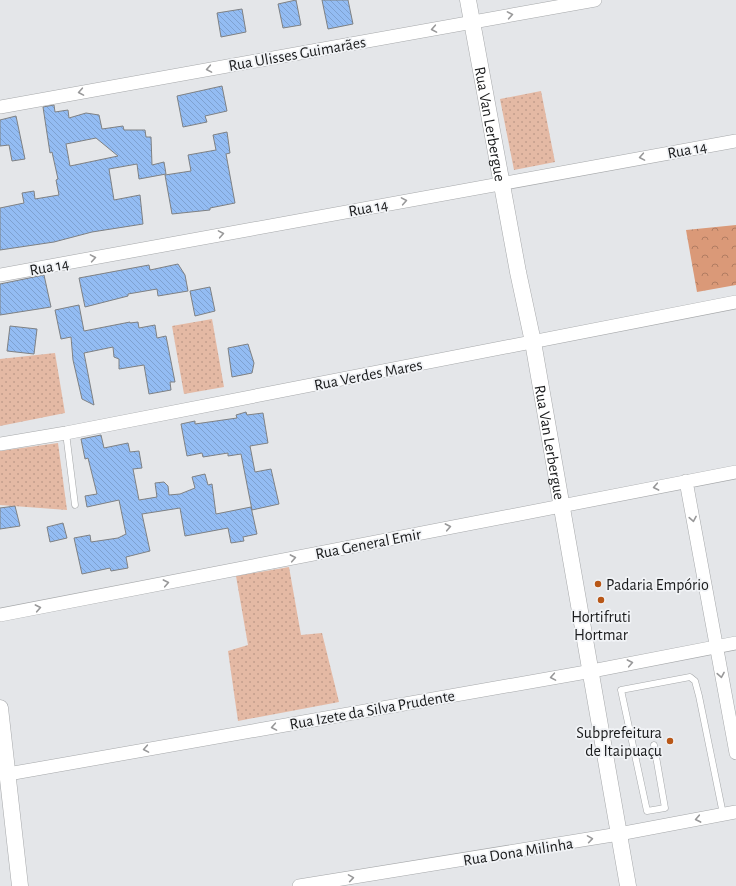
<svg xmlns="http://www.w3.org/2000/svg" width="736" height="886" font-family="'Alegreya Sans',sans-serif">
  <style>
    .grass { fill: url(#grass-dots) }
    .forest { fill: url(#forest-crowns) }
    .building { fill: url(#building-back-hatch); stroke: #7f8183; fill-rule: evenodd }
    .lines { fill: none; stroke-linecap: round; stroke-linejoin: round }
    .service-casing { stroke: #a6a8aa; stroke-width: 7 }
    .minor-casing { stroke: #a6a8aa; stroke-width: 14 }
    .tertiary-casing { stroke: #a6a8aa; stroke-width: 17 }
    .service { stroke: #fff; stroke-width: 6 }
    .minor { stroke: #fff; stroke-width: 13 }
    .tertiary { stroke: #fff; stroke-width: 16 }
    .oneway { stroke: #989899 }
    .poi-dot { fill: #b85717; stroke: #f1f3f6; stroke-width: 1.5 }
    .labels { text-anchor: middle; stroke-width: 3.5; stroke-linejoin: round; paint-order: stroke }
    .street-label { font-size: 16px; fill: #1a1b1c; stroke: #f1f3f6 }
    .poi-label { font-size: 16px; fill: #1a1b1c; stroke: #f1f3f6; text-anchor: start }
  </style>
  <defs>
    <pattern id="grass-dots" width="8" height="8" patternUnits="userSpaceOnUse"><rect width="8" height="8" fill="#e4b9a4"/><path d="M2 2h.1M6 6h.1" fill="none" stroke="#c39e8d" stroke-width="1.8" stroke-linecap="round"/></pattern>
    <pattern id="forest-crowns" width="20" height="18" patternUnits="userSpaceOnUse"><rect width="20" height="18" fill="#da9978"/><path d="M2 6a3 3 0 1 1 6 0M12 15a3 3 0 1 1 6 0" fill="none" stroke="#b07c62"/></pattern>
    <pattern id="building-back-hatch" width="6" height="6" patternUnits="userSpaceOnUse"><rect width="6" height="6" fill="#93bcf3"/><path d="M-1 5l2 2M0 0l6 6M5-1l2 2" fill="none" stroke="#7ea1d0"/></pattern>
  </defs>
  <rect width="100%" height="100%" fill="#e4e6e9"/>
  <!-- grass -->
  <path class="grass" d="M541,91L555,162L514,170L500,99Z
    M212,319L224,387L184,394L172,326Z
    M55,353L65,413L0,426V359Z
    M58,443L67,510L0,505V451Z
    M289,567L301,635L322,633L339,702L238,721L228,651L248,645L236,576Z"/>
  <!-- forest -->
  <path class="forest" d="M736,225V285L697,292L686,230Z"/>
  <!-- building -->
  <path class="building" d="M296,0L301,25L283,28L278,4Z
    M322,0H348L353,24L328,29Z
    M242,9L246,32L221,37L217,13Z
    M222,86L227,111L205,116L207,122L183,127L177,96Z
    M54,105L55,112L68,110L69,118L86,113L99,115L102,129L123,126L124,130H145L146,137H151L152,165L164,162L166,174L139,179L137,164L109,169L114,200L140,195L143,224L92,232L54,242L0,250V208L24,203L22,193L34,191L35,199L59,195L56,180L58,179L52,152L50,153L43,107ZM96,138L118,156L70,166L66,144Z
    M16,116L25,159L12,161L9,145L0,146V120Z
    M227,132L230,153L226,154L235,203L210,208V210L172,214L165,175L191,171L188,155L216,150L213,135Z
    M178,264L185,275L188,291L158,296L157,289L128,294V296L85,307L79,278L149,265L150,270Z
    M44,275L51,307L0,315V284Z
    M210,287L215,311L195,316L190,291Z
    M79,305L84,331L130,322V323L138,322L139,328L155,325L157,338L166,336L175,382H170L171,390L149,394L144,365L119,369V359L114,357L113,347L84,353L94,405L82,399L73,360L71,337L61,339L55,310Z
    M10,326L37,329L34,354L7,351Z
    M248,344L254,363L252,373L232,377L228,348Z
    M246,412L247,415L263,413L268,443L250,446L255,472L271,469L279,504L252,510L241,454L228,456V453L203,457L202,453L187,456L181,424L195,421V424L237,418L236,415Z
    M101,435L104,448L128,443L130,452L139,451L142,468L133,469L139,500L157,497L155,483L164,482L168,486L169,495L180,494L195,488L192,477L205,474L208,485L212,484L216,514L251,507L257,534L243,537L244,541L231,543L228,528L185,536L180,508L142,514L150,551L126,557L128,568L111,571L110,568L82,574L74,538L90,535L91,542L118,538L126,534L119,500L87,507L85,496L97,494L88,458L85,459L81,439Z
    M15,506L20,526L0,529V508Z
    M63,523L67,538L50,542L47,527Z"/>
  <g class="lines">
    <defs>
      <path id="service" d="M66,433L75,505
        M654,745L665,808L647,811L621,690L690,677L695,681L699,696L723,814"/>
      <path id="minor" d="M0,107L595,0
        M0,275L736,141
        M0,444L66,433L736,302
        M686,481L736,753
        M0,615L736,472
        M8,774L592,671L736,643
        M299,886L619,834L736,812"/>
      <g id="tertiary">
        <path id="s1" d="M468,0L518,272L533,342L628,886"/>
        <path d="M0,708L20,886"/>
      </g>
    </defs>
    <!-- service casing -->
    <use href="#service" class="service-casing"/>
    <!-- minor casing -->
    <use href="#minor" class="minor-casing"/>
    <!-- tertiary casing -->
    <use href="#tertiary" class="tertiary-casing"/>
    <!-- service -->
    <use href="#service" class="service"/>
    <!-- minor -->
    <use href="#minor" class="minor"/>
    <!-- tertiary -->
    <use href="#tertiary" class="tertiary"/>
  </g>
  <!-- one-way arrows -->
  <defs><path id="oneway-chevron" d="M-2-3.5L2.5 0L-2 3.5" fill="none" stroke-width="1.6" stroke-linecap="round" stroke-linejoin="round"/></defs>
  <g class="oneway">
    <use href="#oneway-chevron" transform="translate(510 15) rotate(-10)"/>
    <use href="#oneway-chevron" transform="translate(434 29) rotate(170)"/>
    <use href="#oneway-chevron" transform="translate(209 69) rotate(170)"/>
    <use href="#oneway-chevron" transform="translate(81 92) rotate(170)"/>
    <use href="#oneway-chevron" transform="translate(642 157) rotate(170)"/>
    <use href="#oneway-chevron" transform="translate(404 201) rotate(-10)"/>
    <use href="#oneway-chevron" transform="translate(221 234) rotate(-10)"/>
    <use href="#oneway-chevron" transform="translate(93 258) rotate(-10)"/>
    <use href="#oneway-chevron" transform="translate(656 487) rotate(169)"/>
    <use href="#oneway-chevron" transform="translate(693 519) rotate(80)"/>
    <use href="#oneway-chevron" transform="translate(448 527) rotate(-11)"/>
    <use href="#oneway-chevron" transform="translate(293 558) rotate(-11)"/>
    <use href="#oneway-chevron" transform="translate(166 583) rotate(-11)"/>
    <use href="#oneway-chevron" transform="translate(38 608) rotate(-11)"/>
    <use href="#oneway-chevron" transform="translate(630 663) rotate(-11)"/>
    <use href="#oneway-chevron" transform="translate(721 675) rotate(80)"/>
    <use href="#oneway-chevron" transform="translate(553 677) rotate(170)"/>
    <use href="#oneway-chevron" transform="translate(274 727) rotate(170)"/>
    <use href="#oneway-chevron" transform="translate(146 749) rotate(170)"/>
    <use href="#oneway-chevron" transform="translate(698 819) rotate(169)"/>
    <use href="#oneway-chevron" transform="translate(590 839) rotate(-9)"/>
    <use href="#oneway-chevron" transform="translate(351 878) rotate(-9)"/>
  </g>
  <!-- markers -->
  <g class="poi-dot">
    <circle cx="598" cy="584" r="4"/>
    <circle cx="601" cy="600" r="4"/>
    <circle cx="670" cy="741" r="4"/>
  </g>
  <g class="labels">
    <!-- street labels -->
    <g class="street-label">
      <text transform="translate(297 53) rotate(-10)" y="6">Rua Ulisses Guimarães</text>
      <text dy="6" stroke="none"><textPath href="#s1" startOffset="126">Rua Van Lerbergue</textPath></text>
      <text transform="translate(687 149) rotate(-10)" y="6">Rua 14</text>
      <text transform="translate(368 207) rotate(-10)" y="6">Rua 14</text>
      <text transform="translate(49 266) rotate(-10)" y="6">Rua 14</text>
      <text transform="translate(368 374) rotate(-11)" y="6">Rua Verdes Mares</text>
      <text dy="6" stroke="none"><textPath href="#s1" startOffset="450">Rua Van Lerbergue</textPath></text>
      <text transform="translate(368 543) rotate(-11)" y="6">Rua General Emir</text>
      <text transform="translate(372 709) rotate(-10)" y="6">Rua Izete da Silva Prudente</text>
      <text transform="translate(518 851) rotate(-9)" y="6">Rua Dona Milinha</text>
    </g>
    <!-- poi labels -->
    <g class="poi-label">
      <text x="606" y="590">Padaria Empório</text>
      <text x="601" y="622" text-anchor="middle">Hortifruti<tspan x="601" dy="18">Hortmar</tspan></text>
      <text x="662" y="738" text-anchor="end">Subprefeitura<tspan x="662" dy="18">de Itaipuaçu</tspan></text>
    </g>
  </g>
</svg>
